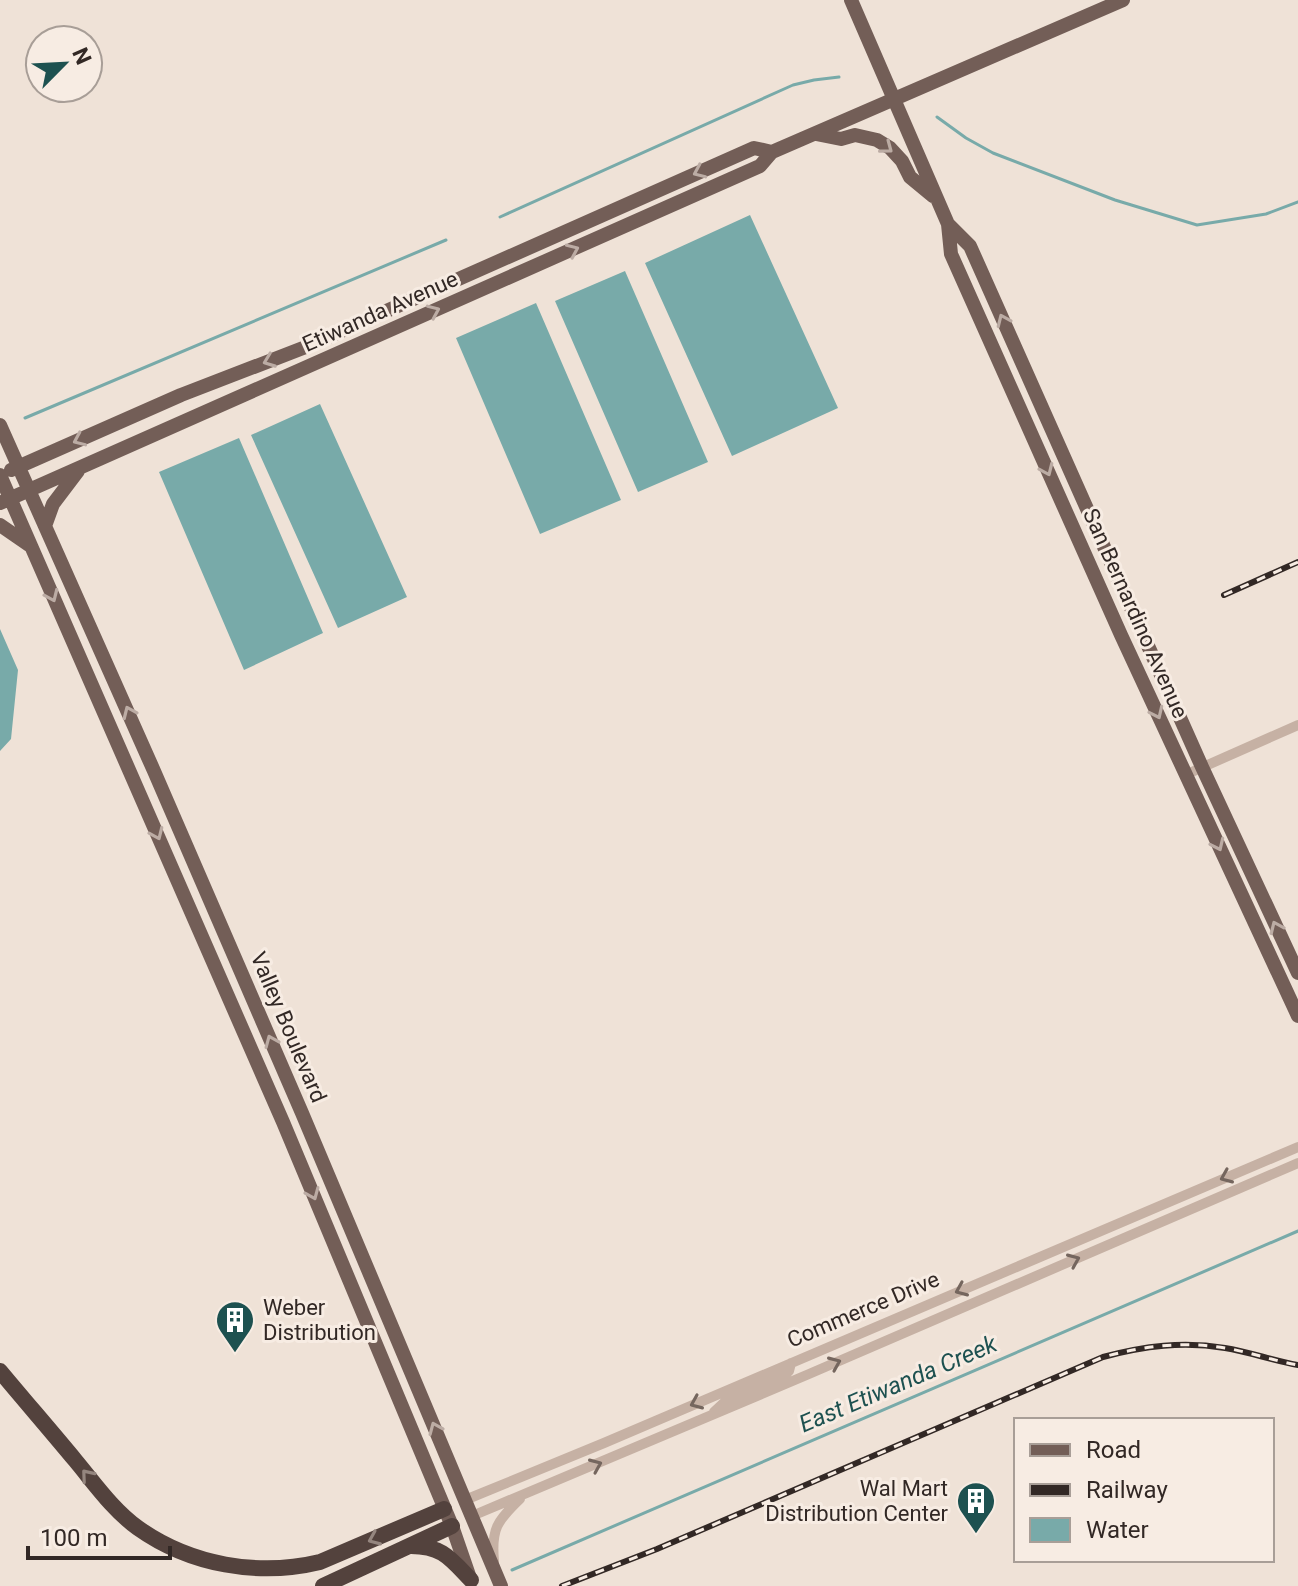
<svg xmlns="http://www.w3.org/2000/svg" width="1298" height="1586" font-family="Roboto,sans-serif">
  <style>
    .water { fill: #78aaa9 }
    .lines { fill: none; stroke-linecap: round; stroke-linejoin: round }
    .stream { stroke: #78aaa9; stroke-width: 3 }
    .minor { stroke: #c6b1a4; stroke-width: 10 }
    .major { stroke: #735e57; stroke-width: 14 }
    .highway { stroke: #53423d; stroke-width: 16 }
    .rail-casing { stroke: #322825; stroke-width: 6 }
    .rail { stroke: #f7ece3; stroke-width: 3; stroke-dasharray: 9; stroke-linecap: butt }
    .oneway { stroke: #bcaca4 }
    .oneway2 { stroke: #75665e }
    .oneway3 { stroke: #95867f }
    .labels { text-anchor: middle; stroke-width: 6; stroke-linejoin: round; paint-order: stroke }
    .street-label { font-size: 22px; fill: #322825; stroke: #f7ece3 }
    .poi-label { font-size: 22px; fill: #322825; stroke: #f7ece3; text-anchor: start }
    .water-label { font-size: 24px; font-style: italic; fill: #1d5150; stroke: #f7ece3 }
  </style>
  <rect width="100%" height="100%" fill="#efe2d7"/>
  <!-- water -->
  <path class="water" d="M750,215L838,408L732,456L645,263Z
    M625,271L708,462L638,492L555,301Z
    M536,303L621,500L540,534L456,338Z
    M320,404L407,597L338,628L251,435Z
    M239,438L323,633L244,670L159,472Z
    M0,629L18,670L11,739L0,751Z"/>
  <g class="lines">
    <!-- stream -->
    <path class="stream" d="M937,117L966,138L993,153L1115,200L1197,225L1266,214L1298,202
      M500,217L793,85L814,80L839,77
      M25,418L446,240
      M512,1570L1298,1231"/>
    <!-- minor -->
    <path class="minor" d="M1185,775L1298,725
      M714,1412L728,1399L785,1375L789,1371L791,1363
      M465,1500L604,1443L1298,1147
      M472,1516L809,1374L1298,1163
      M494,1561C491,1529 497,1521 520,1499"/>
    <!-- major -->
    <path class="major" d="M851,0L948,224L951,254L1121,635L1298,1016
      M816,134L841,139L855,135L877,140L890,148L902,161L910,177L933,196
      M948,224L970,246L1202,767L1298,973
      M0,425L154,771L302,1113L501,1586
      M11,470L181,395L303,348L754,148L772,152
      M0,475L283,1122L452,1526L470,1578
      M0,503L760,166L772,152L1123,0
      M0,525L29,545
      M45,526L53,504L78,471"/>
    <!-- highway -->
    <path class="highway" d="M0,1371C25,1401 51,1431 75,1460C95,1484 113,1510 138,1528C190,1565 258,1577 320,1562L444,1509
      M411,1546C442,1546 450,1558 471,1580
      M323,1586L452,1526"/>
    <defs>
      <path id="rail" d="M1224,595L1298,562
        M562,1586L657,1549L1103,1357C1144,1346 1183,1341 1225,1348C1250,1352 1274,1361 1298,1365"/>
    </defs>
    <!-- rail casing -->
    <use href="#rail" class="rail-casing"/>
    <!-- rail -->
    <use href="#rail" class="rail"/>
  </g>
  <!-- one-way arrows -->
  <defs><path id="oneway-chevron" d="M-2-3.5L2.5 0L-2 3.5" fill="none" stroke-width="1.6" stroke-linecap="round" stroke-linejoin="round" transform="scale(2)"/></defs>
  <g class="oneway">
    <use href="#oneway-chevron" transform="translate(887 148) rotate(37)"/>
    <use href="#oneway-chevron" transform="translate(699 172) rotate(156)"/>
    <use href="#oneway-chevron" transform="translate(573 250) rotate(-24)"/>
    <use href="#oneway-chevron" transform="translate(434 311) rotate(-24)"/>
    <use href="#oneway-chevron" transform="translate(1003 320) rotate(-114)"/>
    <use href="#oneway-chevron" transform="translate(269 361) rotate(159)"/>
    <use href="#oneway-chevron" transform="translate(79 440) rotate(156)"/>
    <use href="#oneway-chevron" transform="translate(1047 470) rotate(66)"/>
    <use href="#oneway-chevron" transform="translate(52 596) rotate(66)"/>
    <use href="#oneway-chevron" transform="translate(129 712) rotate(-114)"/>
    <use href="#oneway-chevron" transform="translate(1157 713) rotate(65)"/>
    <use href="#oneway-chevron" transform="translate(157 834) rotate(66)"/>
    <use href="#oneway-chevron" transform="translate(1218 845) rotate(65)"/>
    <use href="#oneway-chevron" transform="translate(1276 927) rotate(-114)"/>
    <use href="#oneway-chevron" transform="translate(271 1041) rotate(-113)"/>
    <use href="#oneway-chevron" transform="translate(313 1194) rotate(67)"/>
    <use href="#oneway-chevron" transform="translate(435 1428) rotate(-113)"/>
  </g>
  <g class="oneway2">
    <use href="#oneway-chevron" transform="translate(1226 1177) rotate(157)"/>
    <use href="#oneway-chevron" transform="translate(1074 1260) rotate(-23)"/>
    <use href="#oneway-chevron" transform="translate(961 1290) rotate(157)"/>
    <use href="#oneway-chevron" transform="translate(835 1363) rotate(-23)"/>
    <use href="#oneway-chevron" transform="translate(696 1403) rotate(157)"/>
    <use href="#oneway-chevron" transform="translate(596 1465) rotate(-23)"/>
  </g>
  <g class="oneway3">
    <use href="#oneway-chevron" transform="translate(87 1475) rotate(-130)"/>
    <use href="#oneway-chevron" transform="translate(374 1539) rotate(157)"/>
  </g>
  <!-- icons -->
  <defs>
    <symbol id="building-pin" viewBox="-11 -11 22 30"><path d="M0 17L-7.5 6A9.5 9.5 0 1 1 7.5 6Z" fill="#1d5150" stroke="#f7ece3"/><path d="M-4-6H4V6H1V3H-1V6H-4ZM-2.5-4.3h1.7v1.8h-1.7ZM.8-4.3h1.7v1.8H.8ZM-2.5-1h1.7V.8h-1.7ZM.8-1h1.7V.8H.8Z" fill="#fff"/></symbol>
  </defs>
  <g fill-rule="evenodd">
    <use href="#building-pin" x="213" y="1298" width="44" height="60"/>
    <use href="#building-pin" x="954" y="1479" width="44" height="60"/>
  </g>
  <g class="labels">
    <!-- street labels -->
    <g class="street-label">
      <text transform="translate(380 311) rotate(-24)" y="8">Etiwanda Avenue</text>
      <text transform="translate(1136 613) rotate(66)" y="8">San Bernardino Avenue</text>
      <text transform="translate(289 1027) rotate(67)" y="8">Valley Boulevard</text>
      <text transform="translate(863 1309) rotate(-23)" y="8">Commerce Drive</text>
    </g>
    <!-- poi labels -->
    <g class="poi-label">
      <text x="263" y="1315">Weber<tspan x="263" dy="25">Distribution</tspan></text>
      <text x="948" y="1496" text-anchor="end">Wal Mart<tspan x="948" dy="25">Distribution Center</tspan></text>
    </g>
    <!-- water labels -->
    <g class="water-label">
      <text transform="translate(898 1384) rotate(-23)" y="8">East Etiwanda Creek</text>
    </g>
  </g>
  <!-- legend -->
  <rect x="1014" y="1418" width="260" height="144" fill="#f7ece3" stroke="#a89e97" stroke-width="2"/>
  <rect x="1030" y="1444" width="40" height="12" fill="#735e57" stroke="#a89e97" stroke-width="2"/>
  <text x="1086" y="1458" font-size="24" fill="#322825">Road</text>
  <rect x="1030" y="1484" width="40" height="12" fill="#322825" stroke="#a89e97" stroke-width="2"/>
  <text x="1086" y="1498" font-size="24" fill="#322825">Railway</text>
  <rect x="1030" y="1518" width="40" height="24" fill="#78aaa9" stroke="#a89e97" stroke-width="2"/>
  <text x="1086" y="1538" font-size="24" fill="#322825">Water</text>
  <!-- north arrow -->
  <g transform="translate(64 64) rotate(66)"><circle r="38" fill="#f7ece3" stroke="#a89e97" stroke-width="2"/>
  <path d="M0-6L14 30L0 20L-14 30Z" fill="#1d5150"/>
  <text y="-12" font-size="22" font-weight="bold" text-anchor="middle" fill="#322825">N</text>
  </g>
  <!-- scale -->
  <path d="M28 1546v12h142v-12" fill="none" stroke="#322825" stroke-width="4"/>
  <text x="40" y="1546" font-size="24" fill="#322825" stroke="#f7ece3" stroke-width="6" paint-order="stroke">100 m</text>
</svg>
